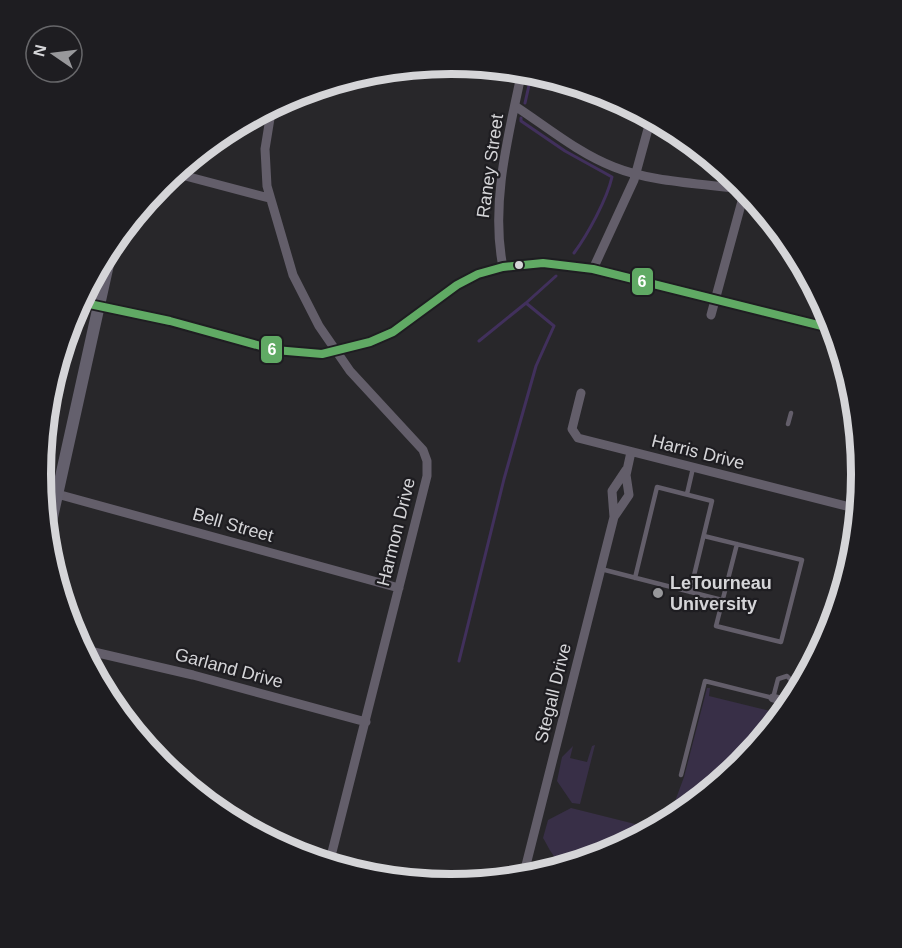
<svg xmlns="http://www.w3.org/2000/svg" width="902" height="948" font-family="Arial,sans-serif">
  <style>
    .green { fill: #382f47 }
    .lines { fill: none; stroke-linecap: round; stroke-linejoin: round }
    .stream { stroke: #41305c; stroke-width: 3 }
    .lane { stroke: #635e6a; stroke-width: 4.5 }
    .street { stroke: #635e6a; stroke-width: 9 }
    .secondary { stroke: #64606d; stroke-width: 12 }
    .bus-1-casing { stroke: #1e1d21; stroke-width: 12 }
    .bus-1 { stroke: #60aa64; stroke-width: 8 }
    .bus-dot { fill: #d5d5d8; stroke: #1e1d21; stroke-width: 2 }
    .poi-dot { fill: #98989b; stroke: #1e1d21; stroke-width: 2 }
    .labels { text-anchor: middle; stroke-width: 4.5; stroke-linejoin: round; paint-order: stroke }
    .street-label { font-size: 18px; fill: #d5d5d8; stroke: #1e1d21 }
    .poi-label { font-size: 18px; font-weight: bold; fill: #d5d5d8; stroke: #1e1d21; text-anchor: start }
    .rim { fill: none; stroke: #d5d5d8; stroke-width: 8 }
    .line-badge { stroke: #1e1d21; stroke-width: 2 }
    .badge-label { font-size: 16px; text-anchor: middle; font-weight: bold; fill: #fff }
  </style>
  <rect width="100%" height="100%" fill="#28272a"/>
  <!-- green -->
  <path class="green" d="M707,688H710L709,696L783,714L741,765L682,813L674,808V804L684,777Z
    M595,745L580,804L572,803L557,781L562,757L573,746L570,758L587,762L592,746Z
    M571,808L651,828V830C631,842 582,871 559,860C552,857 547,844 543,838L548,820Z"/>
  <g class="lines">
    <!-- stream -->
    <path class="stream" d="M525,103L532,72
      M521,118V121L565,151L612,177C607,199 588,234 574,253
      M479,341L526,303
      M459,661L504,479L536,366L554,326L526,303L556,276"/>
    <!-- lane -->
    <path class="lane" d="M788,424L791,413
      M687,494L693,468
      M704,536L802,560L781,642L716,626L737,544
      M601,569L722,600
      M635,578L657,487L712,501L690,592
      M681,775L705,681L773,698L778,679L787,676L793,682L789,701"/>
    <!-- street -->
    <path class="street" d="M272,106L265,149L267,186L293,275L319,326L350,371L423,450L427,461V476L329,864
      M515,106C547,127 578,153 614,167C654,183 703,183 746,190
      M174,173L269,198
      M503,267C490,203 509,133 522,71
      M593,269L634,180L651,118
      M80,302L170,321L275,350L322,354L370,342L393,332L457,285L478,274L503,267L543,263L593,269L834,329
      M711,315L745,190
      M581,393L572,429L578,438L858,509
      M57,494L399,588
      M614,517L629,495L626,475L631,452
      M81,649L193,675L366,722
      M773,698L792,703
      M284,848L331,857
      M523,877L614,517L612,491L626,470"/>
    <!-- secondary -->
    <path class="secondary" d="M47,540L113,242"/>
    <defs>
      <path id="bus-1" d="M80,302L170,321L275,350L322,354L370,342L393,332L457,285L478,274L503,267L543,263L593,269L834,329"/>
    </defs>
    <!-- bus-1 casing -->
    <use href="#bus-1" class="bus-1-casing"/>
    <!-- bus-1 -->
    <use href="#bus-1" class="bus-1"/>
  </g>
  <!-- markers -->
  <circle class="bus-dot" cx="519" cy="265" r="5"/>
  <circle class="poi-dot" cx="658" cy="593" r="6"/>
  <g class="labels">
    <!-- street labels -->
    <g class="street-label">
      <text transform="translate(490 166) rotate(-82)" y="6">Raney Street</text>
      <text transform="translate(698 452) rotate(14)" y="6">Harris Drive</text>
      <text transform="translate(233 525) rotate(16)" y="6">Bell Street</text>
      <text transform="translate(396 532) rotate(-76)" y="6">Harmon Drive</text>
      <text transform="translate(229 668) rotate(15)" y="6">Garland Drive</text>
      <text transform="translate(553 693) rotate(-76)" y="6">Stegall Drive</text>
    </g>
    <!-- poi labels -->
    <g class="poi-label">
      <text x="670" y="589">LeTourneau<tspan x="670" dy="21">University</tspan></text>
    </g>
  </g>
  <!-- crop -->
  <path d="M0 0H902V948H0ZM51 474a400 400 0 1 1 800 0a400 400 0 1 1-800 0Z" fill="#1e1d21" fill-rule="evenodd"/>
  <path class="rim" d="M51 474a400 400 0 1 1 800 0a400 400 0 1 1-800 0Z"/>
  <g class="line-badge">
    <rect x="631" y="267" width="23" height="29" rx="6" fill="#60aa64"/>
    <rect x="260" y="335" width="23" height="29" rx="6" fill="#60aa64"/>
  </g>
  <g class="badge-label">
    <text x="642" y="287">6</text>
    <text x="272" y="355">6</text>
  </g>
  <!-- north arrow -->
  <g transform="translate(54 54) rotate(284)"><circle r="28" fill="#1e1d21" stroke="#67676a" stroke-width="1.5"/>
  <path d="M0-4.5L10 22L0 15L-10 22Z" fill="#98989b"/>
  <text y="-9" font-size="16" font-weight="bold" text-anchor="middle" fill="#d5d5d8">N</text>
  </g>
</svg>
